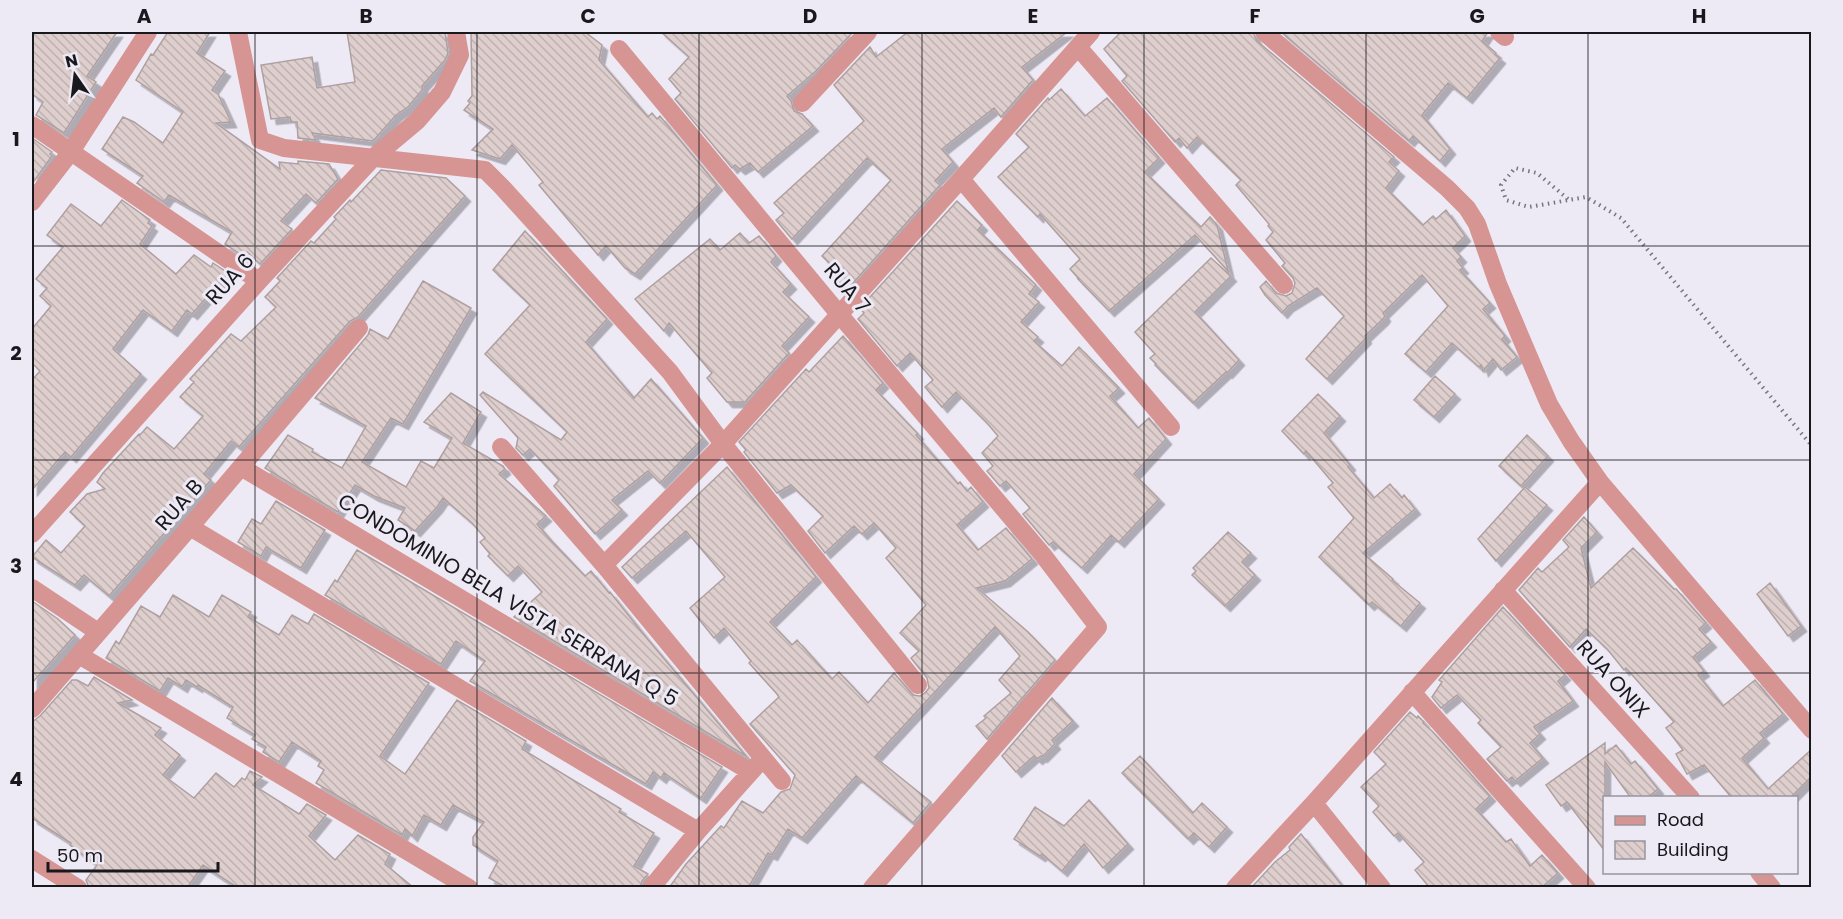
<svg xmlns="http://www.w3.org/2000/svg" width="1843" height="919" font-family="Poppins,sans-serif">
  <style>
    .building { fill: url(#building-back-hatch); stroke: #afa0a0; stroke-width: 1.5; filter: url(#shadow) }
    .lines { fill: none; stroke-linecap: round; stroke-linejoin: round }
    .path { stroke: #79767e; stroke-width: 4; stroke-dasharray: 1.5 4.5; stroke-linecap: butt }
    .minor { stroke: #d69492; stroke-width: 18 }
    .grid { fill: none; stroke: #19181c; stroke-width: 1.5; stroke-opacity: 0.55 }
    .labels { text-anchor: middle; stroke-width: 6; stroke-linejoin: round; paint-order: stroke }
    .street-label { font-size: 21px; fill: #19181c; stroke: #ede9f5 }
    .neatline { fill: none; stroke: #19181c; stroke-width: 2 }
    .grid-label { font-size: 20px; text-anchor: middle; font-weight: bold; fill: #19181c }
  </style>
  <defs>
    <pattern id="building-back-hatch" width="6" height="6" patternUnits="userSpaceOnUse" patternTransform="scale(1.5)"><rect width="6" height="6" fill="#decfce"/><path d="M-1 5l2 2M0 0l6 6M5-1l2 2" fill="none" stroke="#beb1b0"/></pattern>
    <filter id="shadow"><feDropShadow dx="5.5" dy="5.5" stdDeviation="0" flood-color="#0004"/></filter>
  </defs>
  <rect width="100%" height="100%" fill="#ede9f5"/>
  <!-- building -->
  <path class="building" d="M32,32H117L87,76L96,82L64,133L36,115L43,102L32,94Z
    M168,32H210L197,53L225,71L212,90L218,94L231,122L216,123L280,169L279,162L298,164V161L329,164L338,179L316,203L306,194L281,221L292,229L260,264L247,252L243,256L225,244L232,232L169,195L164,202L137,183L143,176L102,149L123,117L134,122L163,143L183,112L136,80L151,54L153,55Z
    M347,32H445L448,53L445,60L422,86L423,89L408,107L396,115L373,141L312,133L316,140L298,138L297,122H291L290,117L271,119L261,65L312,57L317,88L355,82Z
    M471,32H585L602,45L599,60L648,117L652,113L657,119L660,116L717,185L635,274L625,268L606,246L598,255L539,185L543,182L512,145L500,159L472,150L493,129L464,110L470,103L468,101L472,96Z
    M661,32H853L816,71L787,96L791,101L794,111L802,114L813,126L758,172L750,163L740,169L735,165L732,168L675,99L681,93L669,79L689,57Z
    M908,32H1067L1022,67L1033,80L1001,117L994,108L942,149L953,162L935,181L940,185L846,291L828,271L832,266L822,256L891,180L867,158L792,239L776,220L784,213L774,203L864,121L834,85L870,47L876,57Z
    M1121,32H1253L1257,41L1394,157L1389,162L1399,171L1386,188L1423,225L1433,216L1436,219L1446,210L1465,236L1453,248L1461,257L1457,261L1463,268L1460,270L1490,303L1483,309L1505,336L1502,339L1517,357L1501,370L1493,359L1483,371L1481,365L1479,367L1452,343L1426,372L1405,354L1448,306L1422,275L1383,313L1385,316L1383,319L1365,336L1366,338L1327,379L1306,359L1344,316L1317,288L1288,306L1282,313L1265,295L1260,287L1266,281L1276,293L1286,296L1292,293L1295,283L1293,278L1282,266L1285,263L1266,240L1273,232L1268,226L1269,224L1236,185L1241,180L1197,137L1187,148L1179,138L1175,142L1122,81L1127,76L1104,49Z
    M1281,32H1488L1482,41L1496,53L1495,54L1500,58L1467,98L1448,83L1422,115L1450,149L1440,161L1413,136L1409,141Z
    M1061,89L1085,116L1107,98L1159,158L1145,172L1201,227L1210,217L1217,225L1228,271L1195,235L1109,311L1078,279H1079L1070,269L1080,259L1040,214L1038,217L998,177L1029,147L1016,134L1048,98L1049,100Z
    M32,138L52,152L50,154L52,156L32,184Z
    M381,170L446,178L465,196L358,317L350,321L239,447L231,441L204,474L211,480L109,596L84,575L75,585L32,557L46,540L61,553L85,526L70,512L87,494L105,489L97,482L103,473L139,434L140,435L147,427L174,449L203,416L180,397L194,382L190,379L231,334L241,341L276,307L265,297L280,281L277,278L311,241L314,243L336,219L334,217L350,200L351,202Z
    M122,200L150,220L148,223L152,226L140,244L176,274L194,255L211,267L213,263L228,273L192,314L187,310L172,331L143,310L113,349L141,374L71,457L65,452L32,490V380L40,371L32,363V329L51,306L40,296L47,288L36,279L63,247L47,235L71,204L101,226Z
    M957,201L982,225L978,230L1036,285L1029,294L1039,302L1021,322L1038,337L1034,341L1062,366L1079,347L1119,388L1110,396L1138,428L1149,418L1166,439L1134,474L1159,499L1119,542L1111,535L1082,568L1053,542L1049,545L1023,514L1030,508L1006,481L1000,486L987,471L993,466L982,453L998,436L987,423L956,392L942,407L925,387L933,380L910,353L897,366L858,319L864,313L860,308Z
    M525,231L607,319L586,342L634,398L651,379L703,438L660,483L648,471L612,500L622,510L595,534L554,486L559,480L530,449L523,455L516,448L518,438L480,395L483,392L561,440L567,432L485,354L530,305L493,270Z
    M740,233L749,243L759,236L776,256L771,262L791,284L783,292L809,317L782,346L789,353L745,402H727L707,378L712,373L669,323L664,331L635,299L710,239L720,250Z
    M1211,258L1231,276L1195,312L1239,360L1227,373L1226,372L1193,403L1155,365L1156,364L1150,358L1155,354L1135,332Z
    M423,281L471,308L403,424L391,418L362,462L406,487L421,461L434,468L452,438L424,422L451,393L481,412L463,443L503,466L505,469L499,474L546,516L537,524L548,537L585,576L591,571L609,593L610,592L645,636L746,756L514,617L542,592L518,566L508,576L488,556L490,554L480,542L485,538L472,523L443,498L437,507L415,531L398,520L405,508L374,496L355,485L338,512L265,468L288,435L313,449L312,452L342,468L366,426L315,398L368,335L370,329L388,339Z
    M843,336L883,383L876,390L918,434L916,435L958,484L960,482L967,491L971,487L983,502L957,525L978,550L1006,528L1032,559L1005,581L977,588L1028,632L1055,660L987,739L976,726L986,718L984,716L1011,693L999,680L1020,656L995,627L875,757L931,802L913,823L856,776L802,838L788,829L772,855L768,853L748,888H669L686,864L721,826L724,828L742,801L763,813L781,792L790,789L795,775L750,724L779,697L777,694L749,663L751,661L724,628L714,638L690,608L725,577L686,531L632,578L622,567L727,467L816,577L770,622L792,645L797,640L832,679L839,672L868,703L894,673L913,695L920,696L925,693L929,688L927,678L911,658L919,651L900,633L926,605L886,558L896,548L874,523L862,534L854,526L825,553L808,531L823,516L791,485L777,493L744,452L746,450L739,442L806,369L809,372Z
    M1435,376L1455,394L1434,417L1414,400Z
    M1318,394L1340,416L1324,433L1350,465L1348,467L1374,498L1390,484L1402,498L1404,495L1415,509L1363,553L1393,579L1392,580L1420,603L1401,626L1372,602L1369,605L1319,557L1354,518L1328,487L1333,483L1306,451L1304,454L1282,431Z
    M1527,435L1548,456L1521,486L1499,466Z
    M1525,487L1547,505L1496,561L1478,539Z
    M276,501L325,530L301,568L266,547L261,556L238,542L252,519L261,524Z
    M1584,517L1597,532L1581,548L1591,588L1633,548L1674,589H1676L1706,623L1699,629L1711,642L1693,657L1704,671L1698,675L1723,706L1755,680L1783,714L1760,733L1764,738L1742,758L1768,789L1812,749V776L1790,798H1732L1704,765L1687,774L1676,754L1683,750L1666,728L1674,722L1626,668L1624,670L1608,650L1586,629L1570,647L1519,590L1538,568L1542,572L1569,547L1563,540Z
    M1228,532L1251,553L1242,562L1255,575L1225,606L1192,575L1196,571L1193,568Z
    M357,550L722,767L701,798L664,773L661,778L653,772L646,784L470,681L485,661L456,641L441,664L325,595L335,580L337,582Z
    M1770,583L1801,626L1788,636L1757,594Z
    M173,595L209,617L222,595L251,612L248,617L279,635L292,615L308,624L314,614L429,683L380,756L405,774L457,700L526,741L522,749L621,809L619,812L654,833L634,866L648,874L642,881L640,888H507L489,878L498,861L473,845V837L484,822L453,805L441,825L424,815L412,836L405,829L402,835L316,783L324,770L318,766L321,761L292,742L279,762L263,752L266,747L252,739L255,735L227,718L233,707L198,685L197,687L186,680L182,687L168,678L160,691L106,658L116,641L119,644L141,606L160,617Z
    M32,601L58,619L75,635L32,683Z
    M1503,607L1565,675L1558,681L1573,701L1534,727L1540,734L1530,743L1543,758L1515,781L1512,777L1507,781L1487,759L1501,747L1478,723L1481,720L1457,695L1441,708L1432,697L1442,682L1439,680Z
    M94,677L132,700L118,703L161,728L155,735L180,755L163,775L194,798L216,773L234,787L242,778L245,780L250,771L262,777L253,785L299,814L307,804L326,815L309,836L335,860L358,835L390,854L385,864L414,888H238L203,865L187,888H89L86,880L97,865L70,845L71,843L32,818V722L40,716L72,680H77L88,686Z
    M1052,698L1073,721L1052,740L1055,744L1042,757L1041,756L1037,759L1034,756L1016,772L1002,756Z
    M1410,712L1417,718L1418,716L1424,722L1423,723L1432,731L1490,796L1476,809L1506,842L1511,839L1530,866L1542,855L1558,873L1541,888H1430L1415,870L1424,862L1398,833L1394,836L1373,812L1379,806L1361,787L1386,764L1374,752Z
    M1605,743V754L1616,745L1631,764L1635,761L1658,789L1647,798H1631L1605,762V851L1567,802L1561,806L1546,785Z
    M1140,756L1193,813L1202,803L1227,827L1209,847L1194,833L1188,839L1122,773Z
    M1089,800L1128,844L1103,868L1084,844L1062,871L1042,854L1040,856L1014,839L1035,807L1064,826Z
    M1301,834L1344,888H1251L1275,862L1290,850L1289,847Z"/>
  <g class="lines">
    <!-- path -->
    <path class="path" d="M1568,199L1537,173L1515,168L1501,185L1506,200L1529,207L1586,197L1621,218L1812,446"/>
    <!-- minor -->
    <path class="minor" d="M238,32L260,140L284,148L485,170L502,187L670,372L723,444L918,685
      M1264,32L1447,188L1467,208L1477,224L1498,284L1549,404L1571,441L1600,482L1812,730
      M1499,32L1505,37
      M1078,47L1284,285
      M619,49L839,314L1043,555L1098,627L872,888
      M802,103L868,32
      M32,125L259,281
      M961,179L1171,427
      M32,202L70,153L148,32
      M501,447L604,565L782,781
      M241,467L751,772
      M190,527L698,831
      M32,534L259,281L374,157L417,121L442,92L460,55L456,32
      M604,565L723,444L961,179L1091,32
      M32,588L98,632
      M1503,590L1691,798
      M79,655L469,888
      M1412,692L1587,888
      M32,709L190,527L359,328
      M1314,803L1382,888
      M32,859L78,888
      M1759,872L1772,888
      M651,888L698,831L758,764
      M1235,888L1314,803L1600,482"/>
  </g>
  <!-- grid -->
  <path class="grid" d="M255,32V888M477,32V888M699,32V888M922,32V888M1144,32V888M1366,32V888M1588,32V888M32,246H1812M32,460H1812M32,673H1812"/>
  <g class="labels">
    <!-- street labels -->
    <g class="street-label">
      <text transform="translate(230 279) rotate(-48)" y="7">RUA 6</text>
      <text transform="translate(847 288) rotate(50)" y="7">RUA 7</text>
      <text transform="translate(179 505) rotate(-49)" y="7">RUA B</text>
      <text transform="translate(508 600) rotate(31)" y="7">CONDOMINIO BELA VISTA SERRANA Q 5</text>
      <text transform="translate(1613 679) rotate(48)" y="7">RUA ONIX</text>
    </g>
  </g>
  <!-- border -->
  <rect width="1843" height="919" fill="none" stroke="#ede9f5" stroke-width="66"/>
  <!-- legend -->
  <rect x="1603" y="796" width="195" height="78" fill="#ede9f5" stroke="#98959e" stroke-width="1.5"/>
  <rect x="1615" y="816" width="30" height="9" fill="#d69492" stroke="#98959e" stroke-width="1.5"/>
  <text x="1657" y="826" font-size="18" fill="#19181c">Road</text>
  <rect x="1615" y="841" width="30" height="18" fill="url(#building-back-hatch)" stroke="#98959e" stroke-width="1.5"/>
  <text x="1657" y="856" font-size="18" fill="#19181c">Building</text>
  <!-- north arrow -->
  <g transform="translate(75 75) rotate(346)" stroke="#ede9f5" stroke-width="4.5" paint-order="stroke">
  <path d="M0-4.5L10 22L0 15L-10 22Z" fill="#19181c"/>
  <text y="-9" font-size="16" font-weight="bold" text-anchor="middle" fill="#19181c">N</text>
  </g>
  <!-- scale -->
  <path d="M48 862v9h170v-9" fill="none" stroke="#19181c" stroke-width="3"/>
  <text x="57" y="862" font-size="18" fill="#19181c" stroke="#ede9f5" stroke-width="4.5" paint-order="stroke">50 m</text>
  <rect x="33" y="33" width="1777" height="853" class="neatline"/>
  <g class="grid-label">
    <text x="144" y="23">A</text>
    <text x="366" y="23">B</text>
    <text x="588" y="23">C</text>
    <text x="810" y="23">D</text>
    <text x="1033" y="23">E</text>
    <text x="1255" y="23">F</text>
    <text x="1477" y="23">G</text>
    <text x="1699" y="23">H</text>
    <text x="16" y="146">1</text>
    <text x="16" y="360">2</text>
    <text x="16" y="573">3</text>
    <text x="16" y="786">4</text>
  </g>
</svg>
